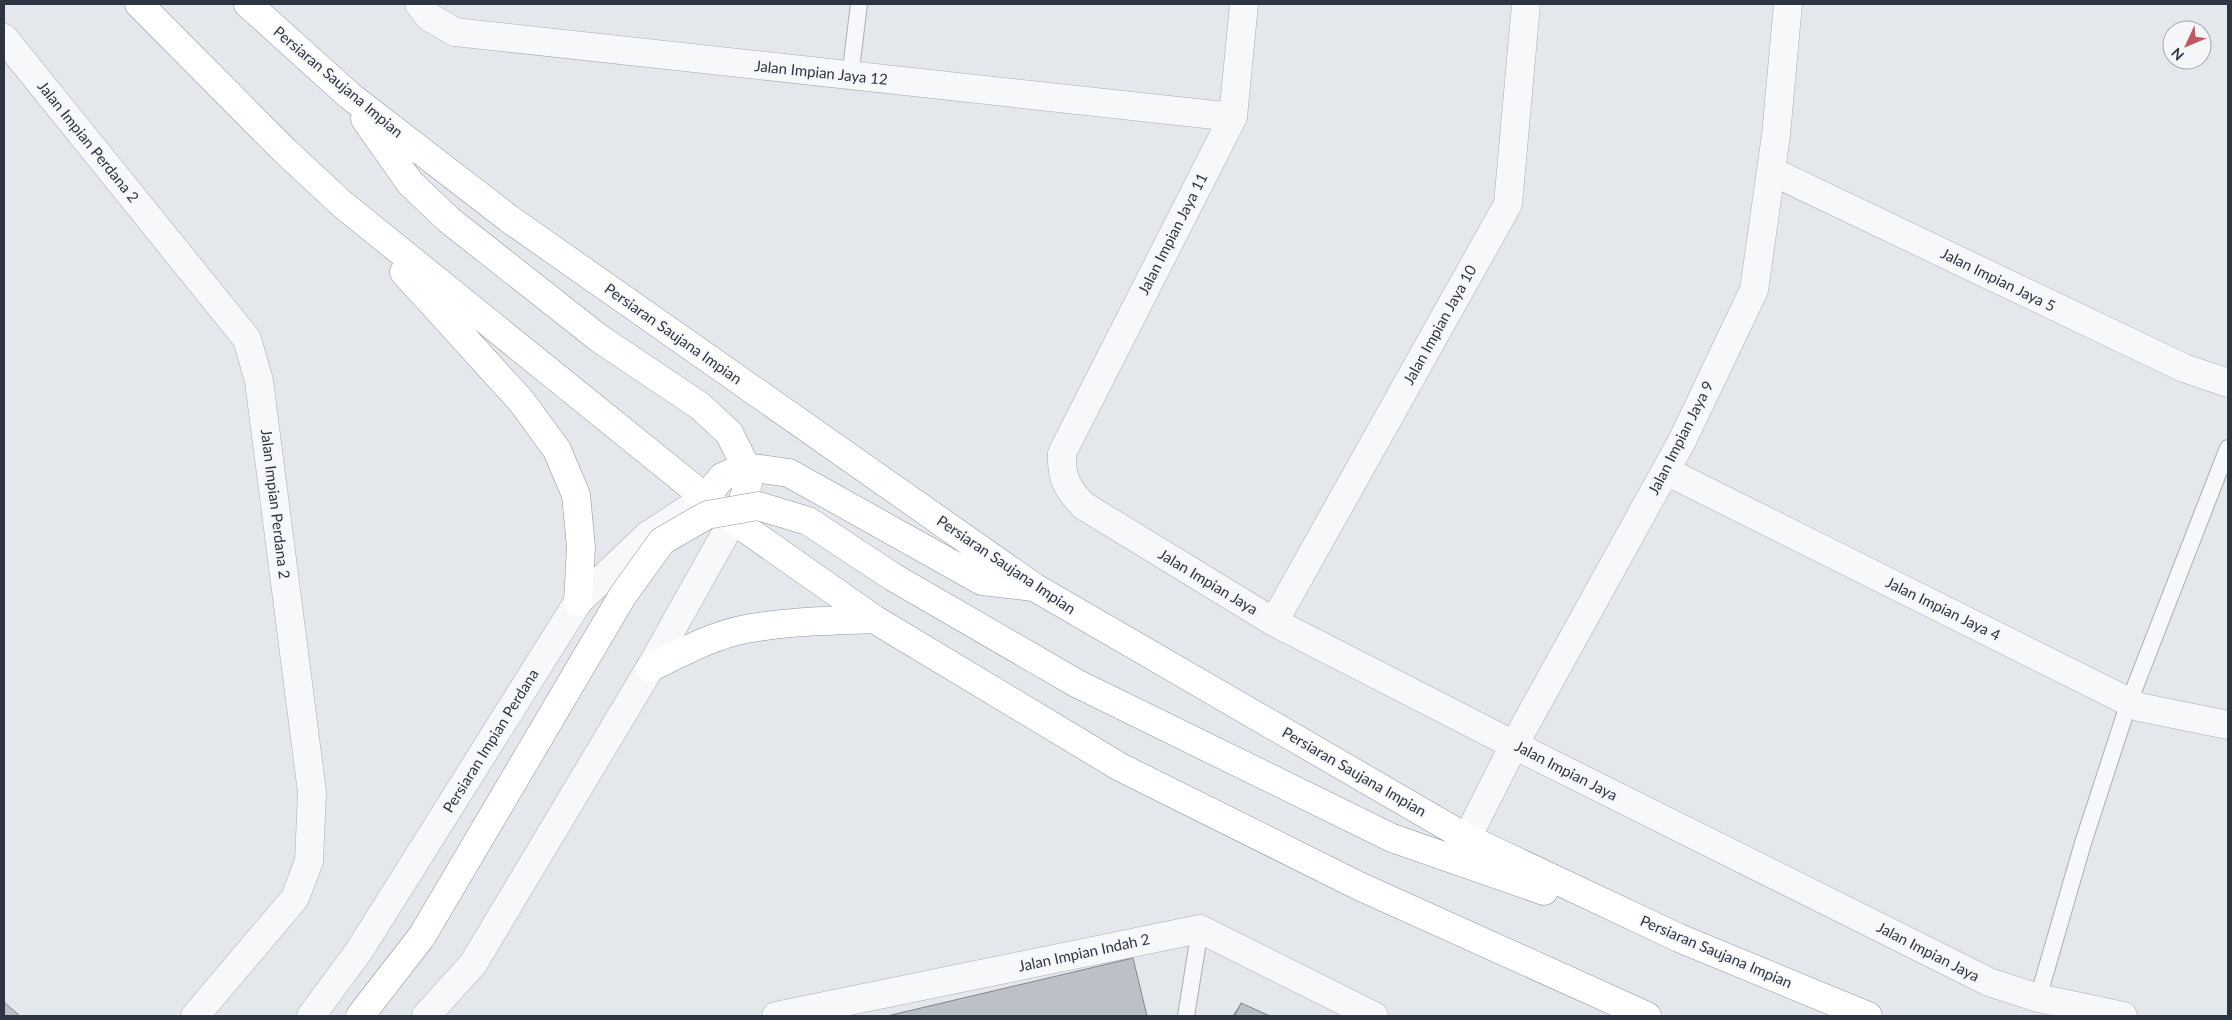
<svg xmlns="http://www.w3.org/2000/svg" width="2232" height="1020" font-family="Lato,sans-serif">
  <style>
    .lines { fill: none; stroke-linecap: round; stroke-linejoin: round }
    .service-casing { stroke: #a9aeb5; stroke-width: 18 }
    .minor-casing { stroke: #a9aeb5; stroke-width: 29 }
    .tertiary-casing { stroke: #a9aeb5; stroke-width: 29 }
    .trunk-casing { stroke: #8d93a0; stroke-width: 29 }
    .service { stroke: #f7f8f9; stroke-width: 16 }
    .minor { stroke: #f7f8f9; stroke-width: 28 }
    .tertiary { stroke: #f7f8f9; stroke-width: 28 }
    .trunk { stroke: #fff; stroke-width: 28 }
    .trunk-bridge-casing { stroke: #8d93a0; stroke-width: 29; stroke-linecap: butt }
    .trunk-bridge { stroke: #fff; stroke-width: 28 }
    .wall { fill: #a2a5ab }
    .building { fill: #bcc0c7; stroke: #84868b }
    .labels { text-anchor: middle; stroke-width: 4; stroke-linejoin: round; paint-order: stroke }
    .street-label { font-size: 15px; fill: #2d3442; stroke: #f4f6f8 }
  </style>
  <rect width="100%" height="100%" fill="#e4e7eb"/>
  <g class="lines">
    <defs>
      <path id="service" d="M850,77L859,4
        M2038,998L2083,843L2129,702L2228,448
        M1186,1016L1200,929"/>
      <path id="minor" d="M419,4L429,17L455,32L1233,117
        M1244,4L1233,117L1062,453C1061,478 1067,489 1084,506L1274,622L1514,745L1989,982L2038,998L2123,1016
        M4,38L247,339L259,381L312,792L309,861L295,898L195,1016
        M1771,171L2184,368L2228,383
        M1666,471L2139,707L2228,725
        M1274,622L1508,204L1526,4
        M1467,838L1514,745L1682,441L1754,290L1776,135L1788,4
        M776,1016L1200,929L1374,1016"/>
      <path id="tertiary" d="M311,1016L359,951L578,602L647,536L705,498
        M426,1016L473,964L650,668L733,520"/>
      <path id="trunk" d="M139,4L284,150L342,204L733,520L874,619L1120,767L1359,886L1647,1016
        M248,4L350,96L508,218L1034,587L1467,838L1679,938L1868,1016
        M365,119L410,183L449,220L600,339L700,406L729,433L746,467L748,484L742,503L733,520
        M404,272L522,402L557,450L576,495L581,547L578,602
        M705,498L722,477L746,467L789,473L982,581L1033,587
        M650,668C681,653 713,635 746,629C788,621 831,621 874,619
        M1392,838L1544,891
        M360,1016L422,936"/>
    </defs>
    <!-- service casing -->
    <use href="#service" class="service-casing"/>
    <!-- minor casing -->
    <use href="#minor" class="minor-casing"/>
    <!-- tertiary casing -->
    <use href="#tertiary" class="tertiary-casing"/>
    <!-- trunk casing -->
    <use href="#trunk" class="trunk-casing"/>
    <!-- service -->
    <use href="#service" class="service"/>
    <!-- minor -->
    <use href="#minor" class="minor"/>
    <!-- tertiary -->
    <use href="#tertiary" class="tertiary"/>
    <!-- trunk -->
    <use href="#trunk" class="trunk"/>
    <defs>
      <path id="trunk-bridge" d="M422,936L623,595L662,541L707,515L758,506L808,521L893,577L1076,683L1392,838"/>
    </defs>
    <!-- trunk-bridge casing -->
    <use href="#trunk-bridge" class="trunk-bridge-casing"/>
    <!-- trunk-bridge -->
    <use href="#trunk-bridge" class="trunk-bridge"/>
  </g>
  <!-- wall -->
  <path class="wall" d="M1241,1003L1270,1016H1232Z"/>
  <!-- building -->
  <path class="building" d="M1133,958L1147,1016H887Z
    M4,1002L20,1016H4Z
    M1241,1003L1270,1016H1235Z"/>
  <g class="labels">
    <!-- street labels -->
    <g class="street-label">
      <text transform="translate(821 73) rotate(6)" y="5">Jalan Impian Jaya 12</text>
      <text transform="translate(338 82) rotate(40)" y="5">Persiaran Saujana Impian</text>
      <text transform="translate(88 142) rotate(51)" y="5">Jalan Impian Perdana 2</text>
      <text transform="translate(1173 234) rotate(-63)" y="5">Jalan Impian Jaya 11</text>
      <text transform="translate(1998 280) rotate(26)" y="5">Jalan Impian Jaya 5</text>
      <text transform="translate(1440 325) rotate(-61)" y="5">Jalan Impian Jaya 10</text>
      <text transform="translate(673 334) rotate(35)" y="5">Persiaran Saujana Impian</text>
      <text transform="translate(1681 438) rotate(-63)" y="5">Jalan Impian Jaya 9</text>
      <text transform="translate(275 504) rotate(83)" y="5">Jalan Impian Perdana 2</text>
      <text transform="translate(1006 565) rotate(34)" y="5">Persiaran Saujana Impian</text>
      <text transform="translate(1208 582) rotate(31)" y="5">Jalan Impian Jaya</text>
      <text transform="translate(1943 609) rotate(26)" y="5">Jalan Impian Jaya 4</text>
      <text transform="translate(491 741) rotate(-58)" y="5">Persiaran Impian Perdana</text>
      <text transform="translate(1566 771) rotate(27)" y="5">Jalan Impian Jaya</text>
      <text transform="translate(1354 772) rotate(30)" y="5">Persiaran Saujana Impian</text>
      <text transform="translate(1716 952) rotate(23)" y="5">Persiaran Saujana Impian</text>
      <text transform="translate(1928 952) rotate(27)" y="5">Jalan Impian Jaya</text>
      <text transform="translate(1084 953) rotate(-12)" y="5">Jalan Impian Indah 2</text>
    </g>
  </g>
  <!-- border -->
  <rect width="2232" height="1020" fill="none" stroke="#2d3442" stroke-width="10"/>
  <!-- north arrow -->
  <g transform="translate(2187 45) rotate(226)"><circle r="24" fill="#f4f6f8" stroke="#a4a8af"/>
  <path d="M0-4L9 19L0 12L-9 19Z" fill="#c35760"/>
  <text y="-8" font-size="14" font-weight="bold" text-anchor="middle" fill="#2d3442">N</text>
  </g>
</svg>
